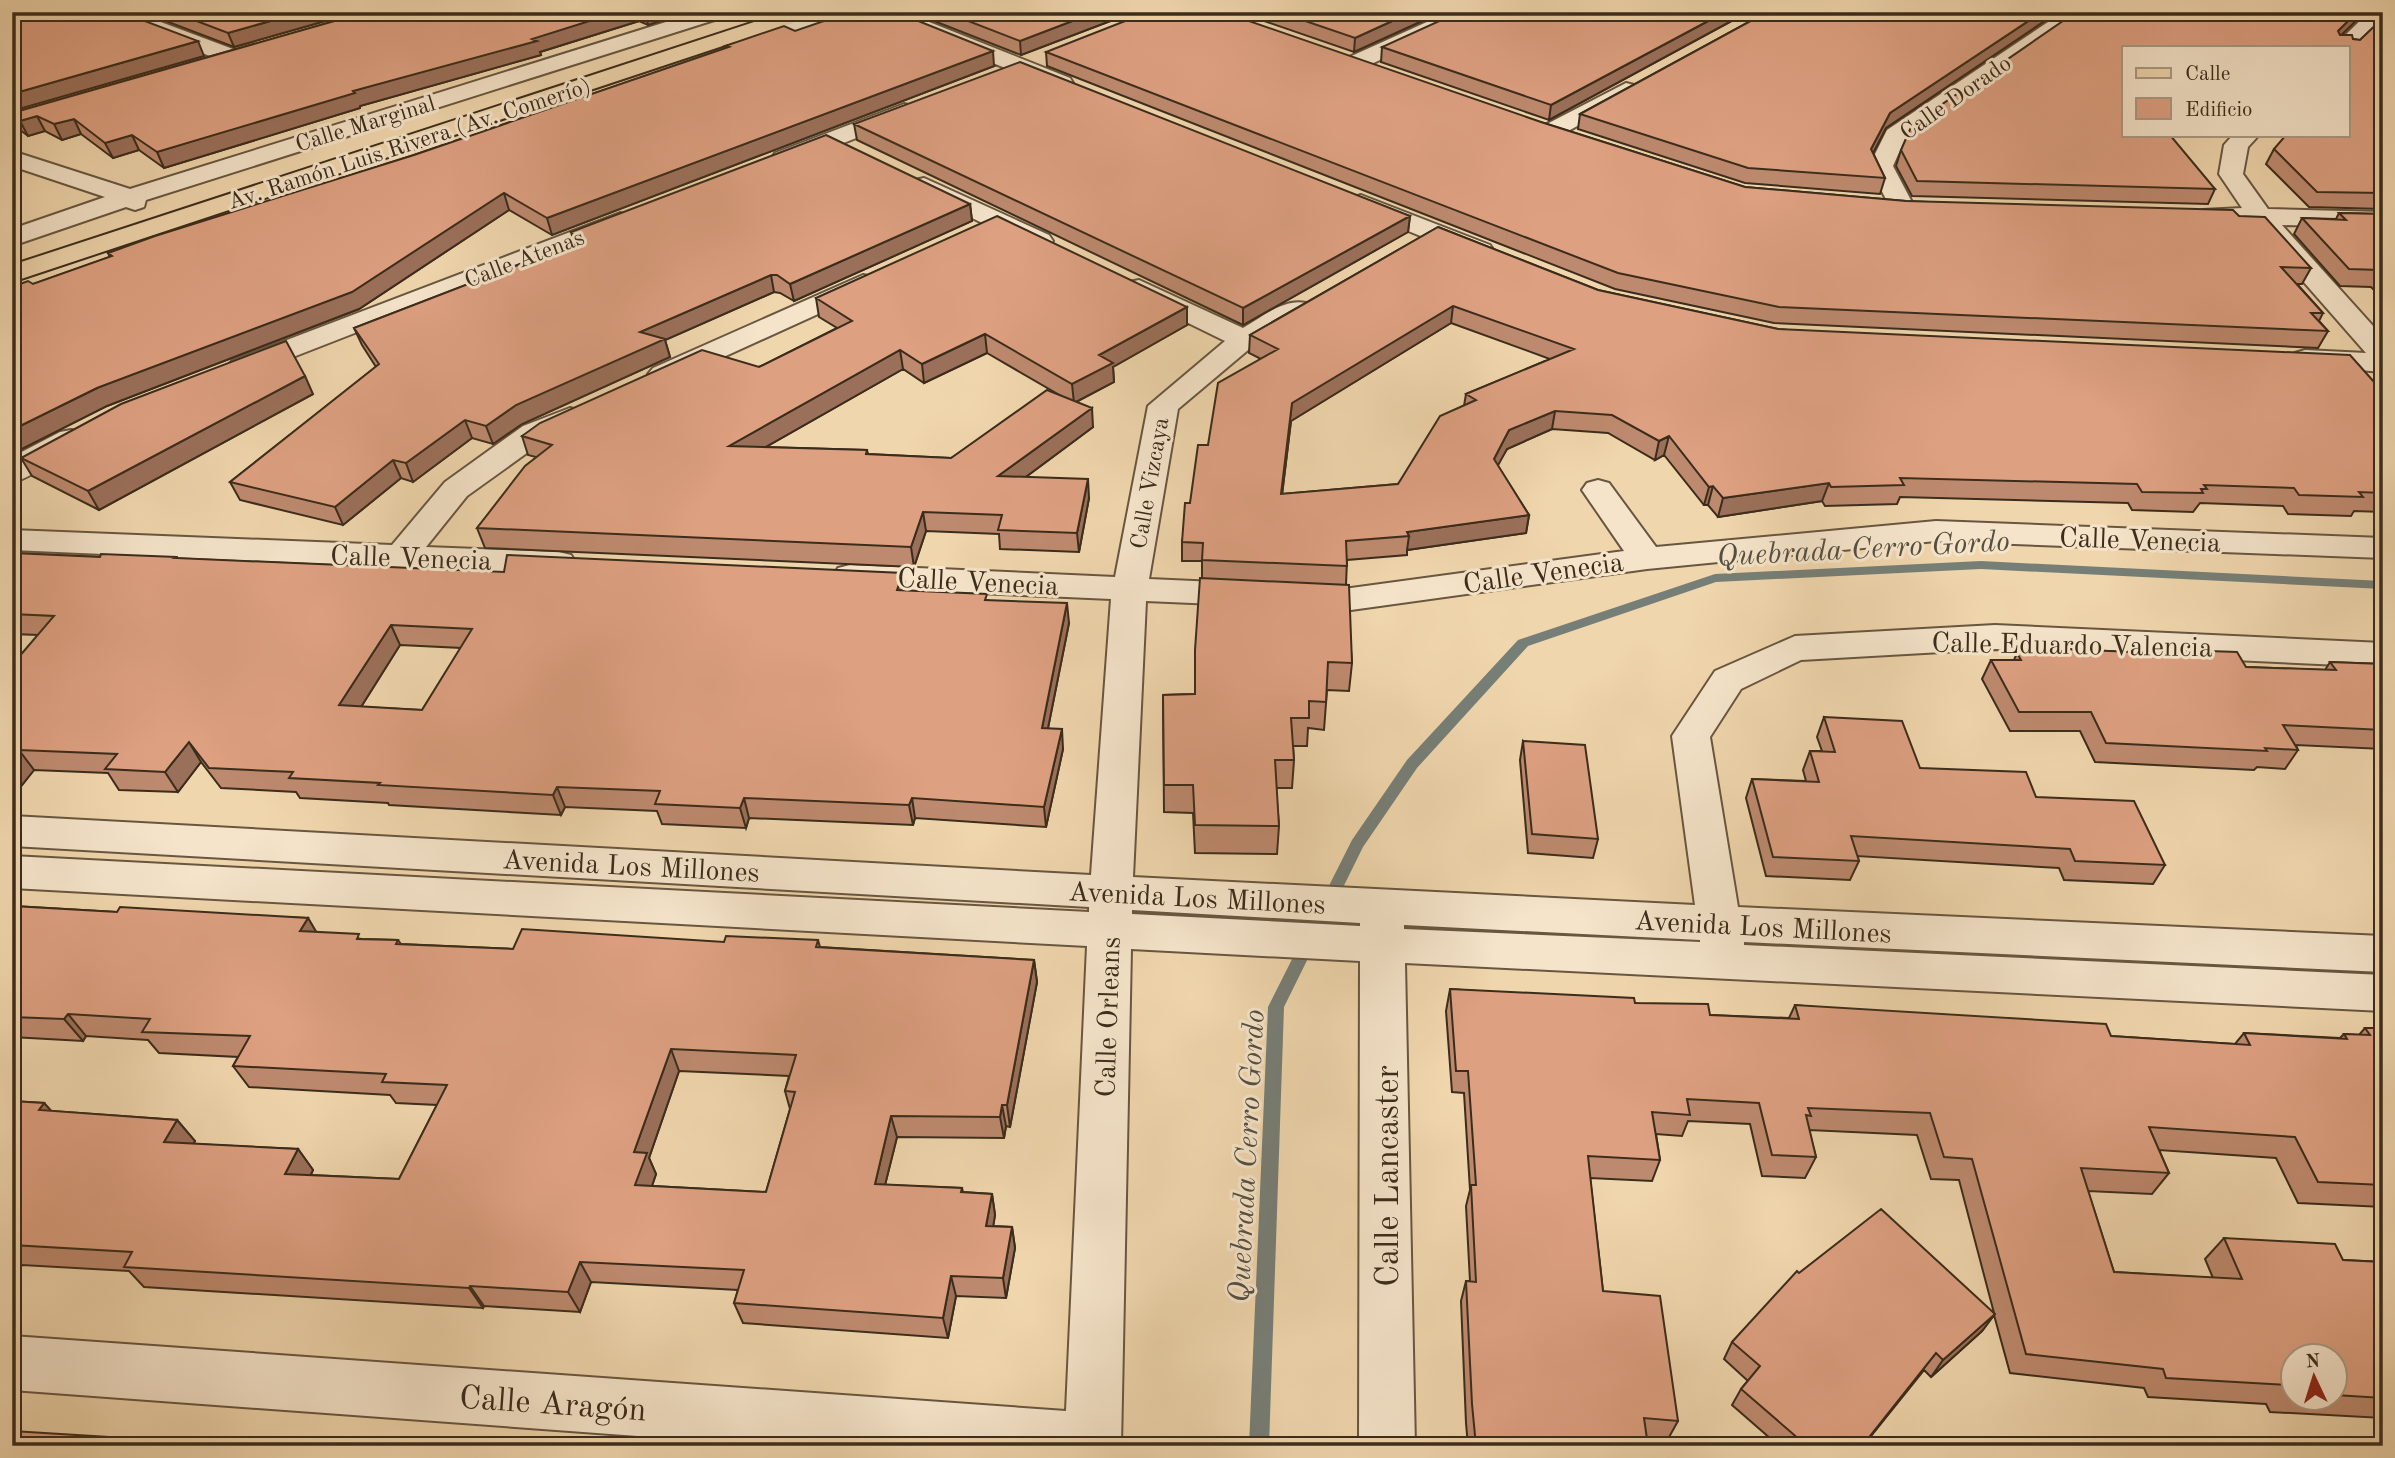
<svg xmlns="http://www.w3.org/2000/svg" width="2395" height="1458" font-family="'Old Standard TT',serif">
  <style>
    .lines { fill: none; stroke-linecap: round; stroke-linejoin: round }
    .stream { fill: #767f77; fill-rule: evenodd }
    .minor-casing { stroke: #685640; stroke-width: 4 }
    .major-casing { stroke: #3b2c1b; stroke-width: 4 }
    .minor { fill: #f5e4ca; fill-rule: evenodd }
    .major { fill: #f0d6ad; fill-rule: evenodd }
    .wall { fill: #be8a6f; stroke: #3b2c1b; stroke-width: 2; fill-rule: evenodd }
    .shaded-wall { fill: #9b705a; stroke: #3b2c1b; stroke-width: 2 }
    .building { fill: #dda081; stroke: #3b2c1b; stroke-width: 2; fill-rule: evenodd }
    .labels { text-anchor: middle; stroke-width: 6; stroke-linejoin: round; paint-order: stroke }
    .far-street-label { font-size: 23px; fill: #3b2c1b; stroke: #f5e4ca }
    .street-label { font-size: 28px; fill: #3b2c1b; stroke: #f5e4ca }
    .water-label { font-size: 30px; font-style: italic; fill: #544f41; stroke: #f5e4ca }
    .near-street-label { font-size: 33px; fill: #3b2c1b; stroke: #f5e4ca }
  </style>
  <rect width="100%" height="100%" fill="#f0d6ad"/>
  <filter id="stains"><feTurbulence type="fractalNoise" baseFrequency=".00286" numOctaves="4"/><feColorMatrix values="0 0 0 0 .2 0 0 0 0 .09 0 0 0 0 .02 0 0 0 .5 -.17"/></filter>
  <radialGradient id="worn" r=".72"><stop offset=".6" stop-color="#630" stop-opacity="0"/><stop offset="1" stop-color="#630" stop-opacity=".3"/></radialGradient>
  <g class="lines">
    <!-- stream -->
    <path class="stream" d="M1981,561L2383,581V589L1981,569L1716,582L1528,646L1417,768L1363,847L1284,1007L1269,1446H1249L1268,1007L1352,840L1407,760L1518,640L1715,574Z"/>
    <defs>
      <path id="minor" d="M105,12H134L241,52L244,57L241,62H225L108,16Z
        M698,12H730L727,16L146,200L144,207L135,210L126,207L12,246V229L105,197L12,166V151L130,189Z
        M823,12H854L851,16L750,52H734L731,47L734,42Z
        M875,12H904L1070,78L1073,83L1070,88H1054L878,16Z
        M1449,12H1476L1473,16L1363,68H1347L1344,63L1347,58Z
        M2063,12H2087L1905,139L1893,166L1914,206L1910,211L1901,214L1892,211L1869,166L1887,130Z
        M2369,12H2383V21L2351,52H2348V47H2333Z
        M1626,83L1634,85L1637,90L1634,95L1559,136H1543L1539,131L1543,126Z
        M904,104L912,106L915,111L912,116L793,163L784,165L775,163L772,158L775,153Z
        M2233,135H2259L2248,147L2243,174L2268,209L2383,212V228L2282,225L2383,337V372L2295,365L2290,359L2295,353L2305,350L2366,353L2253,224L2203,220L2199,215L2203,210L2242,208L2219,174L2224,145Z
        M924,178L1049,235L1053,241L1049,247L1040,249L1031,247L915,190L912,185L915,180Z
        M1361,195L1490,245L1494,251L1490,257L1481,259L1472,257L1352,208L1348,203L1352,198Z
        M620,213L629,216L633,221L629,226L252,373L242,376L232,373L227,367L232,361Z
        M863,275L873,277L877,283L873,289L673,380L663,383L653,380L648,374L653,368Z
        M1139,280L1243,328C1262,317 1284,298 1306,303L1310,309L1306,315L1254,345L1178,409L1149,579L1351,588L1624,551L1582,490L1587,483L1598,480L1609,483L1656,547L1936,521L2383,538V558L1936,541L1647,569L1351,610L1146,601L1133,877L1695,905L1672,736L1715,671L1795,636L1995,625L2383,643V667L1995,649L1801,660L1741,689L1710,737L1738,907L2383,936V972L1744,942V945L2383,975V1011L1405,963L1415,1446H1359L1360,961L1131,949L1121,1446H774L12,1390V1336L1066,1411L1087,946L12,888V856L1089,912V907L12,846V816L1091,875L1111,599L850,587L838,584L833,576L838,568L850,565L1115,577L1148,406L1225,341L1129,294L1125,288L1129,282ZM1132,910L1360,923V926L1132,914ZM1404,925L1700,940V942L1404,929Z
        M570,408L581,411L585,417L581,423L545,440L467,496L426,547L559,552L571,555L576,563L571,571L559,574L12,550V530L392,545L445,482L523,426Z
        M71,430L82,432L87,439L82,446C63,455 30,478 12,483V457L60,432Z"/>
      <path id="major" d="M785,12H816L813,16L12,282V265Z"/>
    </defs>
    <!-- minor casing -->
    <use href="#minor" class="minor-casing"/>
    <!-- major casing -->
    <use href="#major" class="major-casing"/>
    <!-- minor -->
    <use href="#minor" class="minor"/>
    <!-- major -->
    <use href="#major" class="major"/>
  </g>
  <!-- wall -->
  <path class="wall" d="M142,12H357L234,47Z
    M366,12H688L648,25L639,21L540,52L541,55L360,106V108L164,168L139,150L113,158L81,134L62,140L45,131L28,136L19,129L12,115V113Z
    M911,12H1134L1021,55Z
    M1238,12H1442L1354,52Z
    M1748,12L1549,120L1381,62L1382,47Z
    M1767,12H2058L1886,128L1873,153L1885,178L1880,194L1745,183L1578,129L1580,114Z
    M2076,12H2365L2341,35L2353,39L2360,40L2383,18V209L2309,207L2266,164L2274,149L2348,135V47H2124V135L2215,189L2208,204L1912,196L1896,166L1901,150Z
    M795,31L994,66L552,235L509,210L359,309L107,406L33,284L110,257L108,253L414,155L726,48L725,46Z
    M1046,52L1544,123L1745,187L1906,201L2239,216L2311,268L2302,284H2297L2323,313L2319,321L2328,331L2318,348L1774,323L1615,289L1047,66Z
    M854,124L1410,216L1408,232L1243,325L857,140Z
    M970,204L972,221L794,301L780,293L774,292L665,340L670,357L522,424L493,444L472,438L413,482L401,478L343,525L240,500L230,482L376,367L362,345L354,328L574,243L571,232Z
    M2339,213L2383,214V299L2371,287L2340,286L2294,234L2302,218L2336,219Z
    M1438,227L1598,290L1778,329L2383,392V512L2354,511L2351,516L2288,514L2283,506L2200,503L2193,512L2132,510L2128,503L1900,497L1897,504L1825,506L1822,501L1718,517L1708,505H1704L1664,455L1655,460L1608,433L1552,429L1507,449L1497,465L1529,515L1526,533L1407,550V555L1347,560L1346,585L1352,663L1349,691L1327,690L1324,730L1308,728L1307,746H1293L1294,760L1292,788H1276L1279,826L1277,854L1195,853L1193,813L1164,812L1163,695L1195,694L1202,579V561H1182V542L1190,503L1208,445L1261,359L1249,353L1250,335ZM1451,323L1550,359L1466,394L1464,406L1398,484L1282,494L1291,421Z
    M816,298L1187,325L1113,367L1114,382L1076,402L1093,427L1026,477L1089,498L1079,552L1000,549L999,534L926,531L914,567L485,548L477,528L536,457L528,455L522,436L759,367L837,328L819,317ZM987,353L1061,396L951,458L868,454L867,450L766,447L903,369L924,383Z
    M313,394L99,510L32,476L21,458Z
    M12,553L100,557H177L178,559L906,590L987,600L1069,623L1048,728L1063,749L1046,827L915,818L913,825L749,818L746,828L662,824L657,811L565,807L561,815L389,805L388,803L300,798L296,792L221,788L201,762L178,792L119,790L108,773L34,770L18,790L12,789V665L38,635L12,634ZM400,645L461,648L422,710L361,707Z
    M2065,649L2149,653L2151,649L2246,667L2325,670L2330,662L2383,664V749L2296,745L2298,750L2285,769L2257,767L2254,770L2095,762L2080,731H2010L1982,679L1991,660H2014L2017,653H2063Z
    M1824,717L1920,768L2036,797L2165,865L2153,884L2064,880L2059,868L1857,856L1859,861L1850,880L1766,876L1746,798L1752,779L1806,781L1803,770L1810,751H1822L1817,737Z
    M1523,741L1598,839L1593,858L1528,853L1520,760Z
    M12,904L14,906L117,912L308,918L316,932L362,939L398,940L401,944L513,949L724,942L818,940L820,947L1034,960L1037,982L1010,1127L1006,1126L1004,1138L897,1137L885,1185L962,1188L963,1192L992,1194L995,1215L993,1226L1012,1227L1015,1248L1006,1298L956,1296L948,1338L743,1323L734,1303L738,1290L591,1282L580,1312L484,1306L483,1308L144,1287L129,1271L22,1265L13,1278H12V1101L44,1103L51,1111L177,1120L195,1141L193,1144L298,1149L313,1170L311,1175L399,1179L437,1105L396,1103L390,1095L249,1087L233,1066L238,1057L159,1053L148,1040L86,1036L83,1041L12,1037ZM679,1071L789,1076L785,1091L790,1109L766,1192L652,1186L656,1174L649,1158Z
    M1450,989L1635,1003L1710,1015L1789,1018L1795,1005L2111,1036L2235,1044L2244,1033L2340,1038L2344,1034L2359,1035L2365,1028H2383V1207L2298,1203L2276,1158L2159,1150L2169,1173L2152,1194L2088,1191L2114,1272L2213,1278L2205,1259L2224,1238L2343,1260L2383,1262V1418L2270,1412L2266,1404L2148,1397L2144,1388L2010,1373L1994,1315L1982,1331L1931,1377L1924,1370L1863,1446H1779L1732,1405L1741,1389L1748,1381L1724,1359L1732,1342L1799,1273L1994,1313L1959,1180L1931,1179L1917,1135L1809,1130L1816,1157L1805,1178L1762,1176L1750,1124L1688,1121L1682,1136L1656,1134L1660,1160L1652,1181L1590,1178L1603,1291L1678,1421L1668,1439L1647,1438L1648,1446H1468L1466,1423L1461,1301L1466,1281H1470L1466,1206L1470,1190L1464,1093L1452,1092L1446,1011ZM2293,1356H2335V1398H2293Z"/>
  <!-- shaded-wall -->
  <path class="shaded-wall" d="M302,12H357L234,47L228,33Z
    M618,12H636L639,21L540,52L541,55L360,106V108L164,168L157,152L353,91Z
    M645,12H688L648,25Z
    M1096,12H1134L1021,55L1020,41Z
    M1412,12H1442L1354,52L1355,38Z
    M1725,12H1748L1549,120L1551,105Z
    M2042,12H2058L1886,128L1867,165L1871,149L1890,113Z
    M2357,12H2365L2331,45L2338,31Z
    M198,41L204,56L12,111V94Z
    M993,51L994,66L552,235L547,218Z
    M37,116L45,131L28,136L20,121Z
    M74,119L81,134L62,140L54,124Z
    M132,135L139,150L113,158L105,143Z
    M504,193L509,210L359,309L107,406L12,454V430L97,388Z
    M970,204L972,221L794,301L790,284Z
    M1410,216L1408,232L1243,325V308Z
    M771,275L774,292L665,340L670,357L522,424L493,444L486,426L516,405L640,332Z
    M1453,306L1451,323L1291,421L1280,512L1281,494L1292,403Z
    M1187,307V325L1113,367L1114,382L1074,403L1072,384L1099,355Z
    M985,334L987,353L924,383L922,364Z
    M900,350L903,369L734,465L729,446Z
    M305,376L313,394L99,510L88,491Z
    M1092,408L1093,427L1000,496L998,476Z
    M1555,411L1552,429L1507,449L1491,478L1494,459L1509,430Z
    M465,420L472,438L413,482L406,463Z
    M1669,436L1664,455L1655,460L1659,441Z
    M393,460L401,478L343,525L335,507Z
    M1088,479L1089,498L1079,552L1077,533Z
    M1829,483L1822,501L1718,517L1723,498Z
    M1713,486L1708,505H1704L1709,487Z
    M923,512L926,531L914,567L911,547Z
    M1529,515L1526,533L1407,550L1409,536L1407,532Z
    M903,573L906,592L897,590Z
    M1067,603L1069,623L1044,748L1042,728Z
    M391,625L400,645L349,726L339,705Z
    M1062,729L1063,749L1046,827L1044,807Z
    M189,742L201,762L178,792L165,772Z
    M19,750L34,770L18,790L12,782V758Z
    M557,787L565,807L561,815L553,795Z
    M744,798L749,818L746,828L740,808Z
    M912,798L915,818L913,825L909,805Z
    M308,918L321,940L300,931Z
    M1034,960L1037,982L1010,1127L1007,1105Z
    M68,1014L86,1036L83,1041L64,1019Z
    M671,1049L679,1071L649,1158L656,1174L645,1206L635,1185L634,1152Z
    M44,1103L63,1124L39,1110Z
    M1002,1105L1006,1126L1004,1138L1000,1117Z
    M891,1116L897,1137L880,1205L875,1184Z
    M177,1120L195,1141L182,1163L164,1142Z
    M298,1149L313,1170L301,1194L285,1174Z
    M992,1194L995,1215L990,1247L986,1226Z
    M1012,1227L1015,1248L1006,1298L1003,1278Z
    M12,1256L22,1265L13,1278L12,1277Z
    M580,1262L591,1282L580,1312L568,1292Z
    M951,1276L956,1296L948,1338L943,1318Z
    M470,1286L484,1306L483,1308L469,1288Z
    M1995,1314L1982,1331L1931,1377L1943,1360Z
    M1936,1353L1863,1446H1862Z"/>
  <!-- building -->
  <path class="building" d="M12,12H121L198,41L12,94Z
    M173,12H302L228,33Z
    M366,12H618L532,39L537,41L353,91L355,93L157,152L132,135L105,143L74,119L54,124L37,116L20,121L12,114V113Z
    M850,12H896L993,51L547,218L504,193L352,292L97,388L12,430V287L28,281L33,284L112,256L108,253L155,236L414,155L729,47L725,46L784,26L795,31Z
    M945,12H1096L1020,41Z
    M1148,12H1223L1544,123L1745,187L1906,201L2233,210L2239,216L2265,217L2311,268L2281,267L2323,313H2311L2328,331L1779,307L1618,273L1046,52Z
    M1279,12H1412L1355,38Z
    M1459,12H1725L1551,105L1382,47Z
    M1767,12H2042L1890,113L1871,149L1885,178L1748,168L1580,114Z
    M2076,12H2357L2338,31L2340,35H2352L2353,39L2360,40L2383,18V193L2317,192L2274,149L2286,135H2348V47H2124V135H2170L2215,189L1917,181L1901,150L1912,125Z
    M1020,62L1410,216L1243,308L854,124Z
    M826,135L970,204L790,284L777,275H771L640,332L665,339L516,405L486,426L465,420L406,463L393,460L335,507L230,482L379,364L354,328L583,240L571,232Z
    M2339,213L2383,214V273L2380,270L2349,269L2302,218L2346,220Z
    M997,216L1187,307L1099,355L1113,363L1072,384L985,334L922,364L900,350L729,446L867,450L866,454L951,458L1047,390L1092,408L998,476L1088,479L1077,533L998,530L1002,515L923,512L911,547L477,528L525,466L552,445L522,436L540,423L702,350L759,367L852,321L816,298Z
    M1438,227L1598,290L1778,329L2350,355L2383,392V493L2359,492L2363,497L2299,495L2294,488L2204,485L2207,489H2201L2203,493L2142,492L2137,484L1900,478L1904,485L1831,487L1829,483L1723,498L1713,486L1709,487L1669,436L1659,441L1612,415L1555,411L1509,430L1494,459L1529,515L1407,532L1409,536L1346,541L1347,566L1202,560L1203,543L1182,542L1185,503H1190L1198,445H1208L1218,383L1278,349L1250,335ZM1453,306L1574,349L1466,394L1476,400L1440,416L1398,484L1281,494L1292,403Z
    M286,341L305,376L88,491L21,458L121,404Z
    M12,553L100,557L101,554L177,557L175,558L504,572L507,555L903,573L897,590L987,594L985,600L1067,603L1042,728L1062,729L1044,807L912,798L909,805L744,798L740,808L655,804L660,791L557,787L553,795L378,785L380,783L289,778L293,772L209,768L189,742L165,772L105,769L117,754L19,750L12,758V665L54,616L12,614ZM391,625L472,629L422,710L339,705Z
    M1200,578L1349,585L1352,663L1328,662L1326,702L1309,701V718H1291L1294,760H1275L1279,826L1195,825L1193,785H1164L1163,695L1195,694V650Z
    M2065,649L2153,653L2151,649L2237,652L2246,667L2336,670L2330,662L2383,664V730L2283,725L2298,750L2265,748L2267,751L2106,743L2091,712H2019L1991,660H2021L2017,653H2067Z
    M1824,717L1902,721L1920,768L2026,772L2036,797L2134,801L2165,865L2075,861L2070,849L1851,836L1859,861L1773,857L1752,779L1819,782L1810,751L1835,752Z
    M1523,741L1585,745L1598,839L1532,834Z
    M12,906L117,912L120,907L308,918L300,931L359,934L357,939L398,940L396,944L513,949L522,929L724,942L726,936L818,940L816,947L1034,960L1007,1105H1002L1000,1117L891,1116L875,1184L962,1188L961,1192L992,1194L986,1226L1012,1227L1003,1278L951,1276L943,1318L734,1303L744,1270L580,1262L568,1292L470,1286L469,1288L124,1267L132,1252L12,1245V1101L44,1103L39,1110L177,1120L164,1142L298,1149L285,1174L399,1179L447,1085L382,1082L386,1074L233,1066L250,1036L142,1032L150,1019L68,1014L64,1019L12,1017ZM671,1049L796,1055L785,1091L795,1092L766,1192L635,1185L647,1153L634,1152Z
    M1450,989L1634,998L1635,1003L1708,1004L1710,1015L1799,1019L1795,1005L2106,1024L2111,1036L2250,1045L2244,1033L2347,1039L2344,1034L2370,1035L2365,1028H2383V1185L2318,1182L2295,1137L2149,1127L2169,1173L2081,1168L2114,1272L2242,1279L2224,1238L2335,1244L2343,1260L2383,1262V1398L2335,1395V1356H2293V1393H2291L2288,1385L2166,1378L2163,1369L2026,1354L1972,1159L1944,1157L1930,1113L1808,1108L1811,1116L1806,1115L1816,1157L1772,1155L1759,1103L1687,1099L1690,1115L1652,1112L1660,1160L1588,1156L1603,1291L1660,1296L1678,1421L1644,1418L1648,1446H1476L1472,1404L1466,1281L1476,1282L1471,1185H1476L1468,1071H1456Z
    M1881,1209L1995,1314L1943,1360L1936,1353L1862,1446H1807L1741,1389L1760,1366L1732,1342L1797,1271L1799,1273Z
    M12,1431L108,1437L106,1441L189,1446H12Z
    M262,1437L377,1446H257Z"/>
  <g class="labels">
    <!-- far-street labels -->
    <g class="far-street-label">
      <text transform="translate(1955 97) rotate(-35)" y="8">Calle Dorado</text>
      <text transform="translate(365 123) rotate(-17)" y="8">Calle Marginal</text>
      <text transform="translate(409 143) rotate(-18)" y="8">Av. Ramón Luis Rivera (Av. Comerío)</text>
      <text transform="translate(524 258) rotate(-21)" y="8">Calle Atenas</text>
      <text transform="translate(1149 483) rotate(-80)" y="8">Calle Vizcaya</text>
    </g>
    <!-- street labels -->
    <g class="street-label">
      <text transform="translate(2140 539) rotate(2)" y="10">Calle Venecia</text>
      <text transform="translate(411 557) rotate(2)" y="10">Calle Venecia</text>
      <text transform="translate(1543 572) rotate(-8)" y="10">Calle Venecia</text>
      <text transform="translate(978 581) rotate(3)" y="10">Calle Venecia</text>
      <text transform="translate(2072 644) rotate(1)" y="10">Calle Eduardo Valencia</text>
      <text transform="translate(631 865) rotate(3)" y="10">Avenida Los Millones</text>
      <text transform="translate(1197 897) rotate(3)" y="10">Avenida Los Millones</text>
      <text transform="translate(1763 926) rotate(3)" y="10">Avenida Los Millones</text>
      <text transform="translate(1107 1017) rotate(-88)" y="10">Calle Orleans</text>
    </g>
    <!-- water labels -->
    <g class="water-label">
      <text transform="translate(1863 548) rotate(-3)" y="10">Quebrada Cerro Gordo</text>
      <text transform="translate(1246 1156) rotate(-87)" y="10">Quebrada Cerro Gordo</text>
    </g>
    <!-- near-street labels -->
    <g class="near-street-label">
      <text transform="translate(1386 1176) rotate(-90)" y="12">Calle Lancaster</text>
      <text transform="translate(553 1402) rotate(4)" y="12">Calle Aragón</text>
    </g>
  </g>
  <!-- margin -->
  <rect width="2395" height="1458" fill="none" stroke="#f0d6ad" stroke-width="42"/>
  <rect x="14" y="14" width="2367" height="1430" fill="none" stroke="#3b2c1b" stroke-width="3.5"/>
  <rect x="21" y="21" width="2353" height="1416" fill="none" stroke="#3b2c1b" stroke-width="2"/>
  <!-- legend -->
  <rect x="2122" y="46" width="228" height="91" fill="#f5e4ca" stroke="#ab9a84" stroke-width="2"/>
  <rect x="2136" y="68" width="35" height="10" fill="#f0d6ad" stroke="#ab9a84" stroke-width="2"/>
  <text x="2185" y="80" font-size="21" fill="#3b2c1b">Calle</text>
  <rect x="2136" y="98" width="35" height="21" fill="#dda081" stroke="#ab9a84" stroke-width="2"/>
  <text x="2185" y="116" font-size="21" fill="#3b2c1b">Edificio</text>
  <!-- north arrow -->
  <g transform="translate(2314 1377) rotate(356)"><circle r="33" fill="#f5e4ca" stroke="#ab9a84" stroke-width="2"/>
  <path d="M0-5L12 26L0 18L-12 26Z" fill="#8f2418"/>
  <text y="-10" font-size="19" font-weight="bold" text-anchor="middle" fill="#3b2c1b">N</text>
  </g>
  <rect width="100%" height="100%" filter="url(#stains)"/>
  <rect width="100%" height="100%" fill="url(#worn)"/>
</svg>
